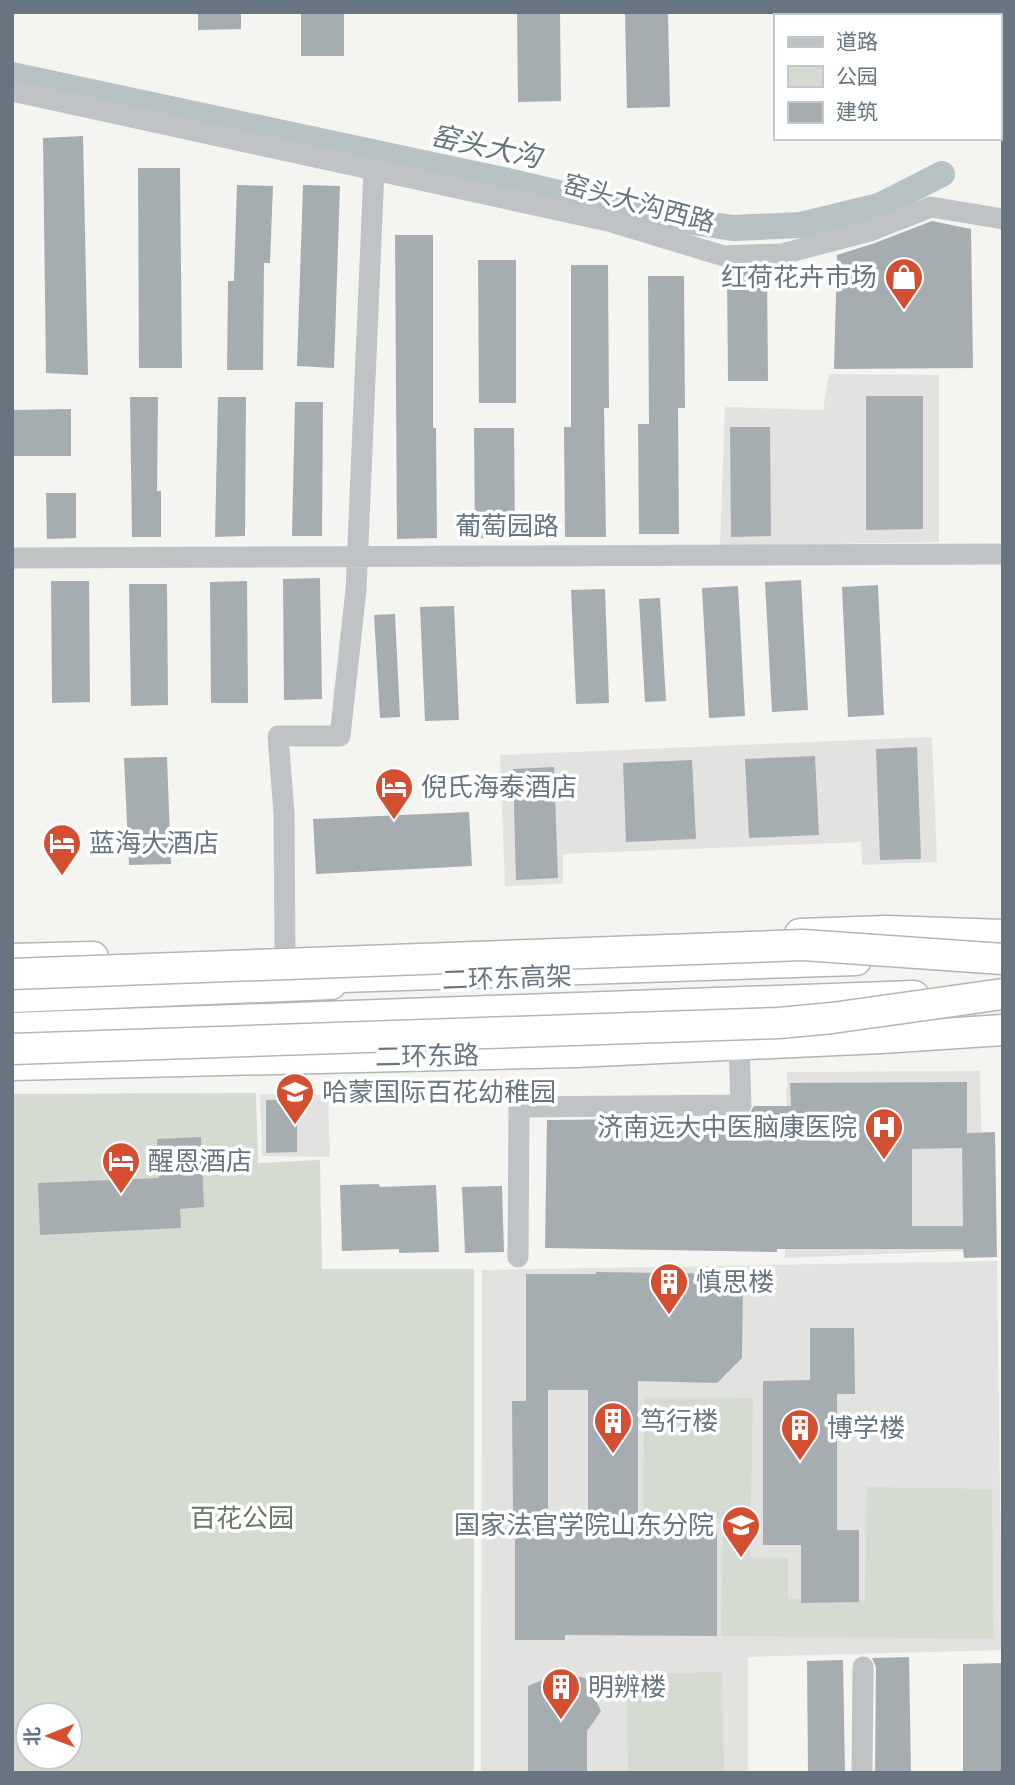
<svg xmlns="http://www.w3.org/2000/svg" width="1015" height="1785" font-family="'Exo 2','Noto Sans SC',sans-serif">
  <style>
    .built { fill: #e2e3e1 }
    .green { fill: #d6dbd2; fill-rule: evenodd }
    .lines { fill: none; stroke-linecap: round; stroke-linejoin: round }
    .river { stroke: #b7c2c5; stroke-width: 26 }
    .building { fill: #a6adb1; fill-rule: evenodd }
    .highway-casing { stroke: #b2b6b8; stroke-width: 33 }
    .minor { stroke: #c0c3c6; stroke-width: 21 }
    .highway { stroke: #fff; stroke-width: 30 }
    .highway-bridge-casing { stroke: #b2b6b8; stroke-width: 33; stroke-linecap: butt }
    .highway-bridge { stroke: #fff; stroke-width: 30 }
    .labels { text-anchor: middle; stroke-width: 7; stroke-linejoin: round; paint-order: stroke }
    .street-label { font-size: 26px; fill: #66757f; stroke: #fff }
    .poi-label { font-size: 26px; fill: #66757f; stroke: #fff; text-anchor: start }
    .park-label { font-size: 26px; fill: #697764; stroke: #fff }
    .water-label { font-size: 28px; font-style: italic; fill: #61777c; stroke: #fff }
  </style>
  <rect width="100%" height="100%" fill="#f4f4f1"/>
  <!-- built -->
  <path class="built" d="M829,374L939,375V542L720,546L725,407L823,410Z
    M932,737L937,862L862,865L861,842L563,854V884L505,886L500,755Z
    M980,1071L984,1250L785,1258L787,1072Z
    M260,1094L328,1095L330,1157L262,1156Z
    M997,1261L1002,1650L748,1657V1773H481L482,1270Z"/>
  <!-- green -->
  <path class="green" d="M256,1093L258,1163L320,1160L322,1269H474V1773H12V1094ZM28,1715H70V1757H28Z
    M644,1397L753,1398L750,1557L788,1558V1599L865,1600L867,1487L992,1489L994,1639L721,1636L723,1519L643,1518Z
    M722,1672L724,1771L628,1773L626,1674Z"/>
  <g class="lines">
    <!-- river -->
    <path class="river" d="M12,75L512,182L665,218L733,228L801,225L879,206L942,174"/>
  </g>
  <!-- building -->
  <path class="building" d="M198,12H241V29L198,30Z
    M301,12H344V56H301Z
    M517,12H560L561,101L518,102Z
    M625,12H668L670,107L627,108Z
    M83,136L88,375L46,373L43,138Z
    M138,168H180L182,368H139Z
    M237,185L273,186L270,263H264L263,370H227L228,281H234Z
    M303,185L340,186L334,368L297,366Z
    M932,221L971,229L973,368L834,369L837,255L875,243Z
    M395,235H433V428H436L437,538L397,539Z
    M478,260H516V403H479Z
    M571,265H608L609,408H604L606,537H565L564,427H571Z
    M727,271H767L768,381H728Z
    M648,276H684L685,408H678L679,534H639L638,424H649Z
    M866,396H923V529L866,530Z
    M130,397H158L157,491H161V537H132Z
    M218,397H246L245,536L215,537Z
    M295,402H323L322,536H292Z
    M71,409V456H12V410Z
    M730,427H770L771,536L731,537Z
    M474,428H514L515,538H475Z
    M46,493H76V538L47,539Z
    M320,578L322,699L284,700L283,579Z
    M801,580L808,710L772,712L765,582Z
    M51,581H89L90,702L52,703Z
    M247,581L248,703H211L210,582Z
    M129,584H167L168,705L131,706Z
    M878,585L884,715L848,717L842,587Z
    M738,586L745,716L709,718L702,588Z
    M605,589L609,703L576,704L571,590Z
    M660,598L666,701L645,702L639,599Z
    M454,606L459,720L425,721L420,607Z
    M395,614L400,717L380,718L374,615Z
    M917,747L921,859L880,860L876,749Z
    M815,756L819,835L749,838L745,759Z
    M167,757L171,864L129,865L124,758Z
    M692,760L696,839L626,842L623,763Z
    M554,767L558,878L516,880L513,769Z
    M469,812L472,866L316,874L313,819Z
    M967,1082V1133L995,1132L997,1257L964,1258L963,1249H777V1252L545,1248L547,1120L741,1118L748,1116L754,1106H791L790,1083ZM962,1148L963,1226H912V1149Z
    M266,1100H297V1152L266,1153Z
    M201,1137L204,1207L180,1209L181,1228L40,1235L38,1183L159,1178L157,1139Z
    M379,1184L380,1187L436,1185L439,1252L399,1253V1249L342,1251L340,1185Z
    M502,1186L504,1252L465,1253L462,1187Z
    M596,1272L743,1274L742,1358L717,1383L638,1381V1530L717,1531V1636L565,1635V1640H515V1517H513L512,1401H526V1274H596ZM548,1390H588V1530H565V1524H548Z
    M810,1328H854L855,1394H837V1530H859V1602L801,1603V1545H763V1381L810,1380Z
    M909,1657L911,1773H875L876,1667L872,1658Z
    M843,1660L845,1773H808L807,1661Z
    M1003,1663V1773H963V1664Z
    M559,1673L585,1678L601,1711L587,1731V1773H528V1686Z"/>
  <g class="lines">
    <defs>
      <path id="highway" d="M800,934L886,931L1003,935
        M12,959L93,957
        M311,978L856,960
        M12,997L331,984
        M12,1028L914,996
        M12,1065L575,1052L881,1038L1003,1030"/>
    </defs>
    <!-- highway casing -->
    <use href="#highway" class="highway-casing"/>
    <!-- minor -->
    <path class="minor" d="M12,91L608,221L724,256L782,254L870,231L931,207L1003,219
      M12,558L1003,554
      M285,954L284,813L278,736H340L356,590L374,170
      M518,1257L519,1107L741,1105L739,1045
      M862,1773L863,1667"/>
    <!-- highway -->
    <use href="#highway" class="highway"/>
    <defs>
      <path id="highway-bridge" d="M12,974L803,945L1003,959
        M12,1049L779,1023L832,1018L1003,994"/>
    </defs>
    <!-- highway-bridge casing -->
    <use href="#highway-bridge" class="highway-bridge-casing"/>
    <!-- highway-bridge -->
    <use href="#highway-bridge" class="highway-bridge"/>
  </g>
  <!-- icons -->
  <defs>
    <symbol id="shop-pin" viewBox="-11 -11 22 30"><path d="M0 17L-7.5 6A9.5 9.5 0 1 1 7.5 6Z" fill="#d44f31" stroke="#fff"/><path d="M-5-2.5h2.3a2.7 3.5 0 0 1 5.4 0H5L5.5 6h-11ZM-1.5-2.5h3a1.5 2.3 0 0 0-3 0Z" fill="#fff"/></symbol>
    <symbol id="hotel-pin" viewBox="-11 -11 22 30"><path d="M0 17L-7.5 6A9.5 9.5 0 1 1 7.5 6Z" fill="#d44f31" stroke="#fff"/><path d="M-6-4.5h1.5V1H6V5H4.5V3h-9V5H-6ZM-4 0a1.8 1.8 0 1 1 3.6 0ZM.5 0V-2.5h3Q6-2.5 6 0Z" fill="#fff"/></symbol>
    <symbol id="school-pin" viewBox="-11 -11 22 30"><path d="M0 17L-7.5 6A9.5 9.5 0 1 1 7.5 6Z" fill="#d44f31" stroke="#fff"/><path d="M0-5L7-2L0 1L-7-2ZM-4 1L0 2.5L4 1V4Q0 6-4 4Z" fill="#fff"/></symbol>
    <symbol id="hospital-pin" viewBox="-11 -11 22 30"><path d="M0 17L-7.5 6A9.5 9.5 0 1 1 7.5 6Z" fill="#d44f31" stroke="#fff"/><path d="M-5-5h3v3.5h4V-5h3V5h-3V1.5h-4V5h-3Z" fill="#fff"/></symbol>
    <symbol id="building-pin" viewBox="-11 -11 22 30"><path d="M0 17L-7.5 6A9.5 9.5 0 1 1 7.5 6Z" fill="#d44f31" stroke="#fff"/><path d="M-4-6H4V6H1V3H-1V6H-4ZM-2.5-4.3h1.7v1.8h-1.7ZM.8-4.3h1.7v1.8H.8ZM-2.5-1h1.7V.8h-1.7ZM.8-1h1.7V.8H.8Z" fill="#fff"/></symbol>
    <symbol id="university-pin" viewBox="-11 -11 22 30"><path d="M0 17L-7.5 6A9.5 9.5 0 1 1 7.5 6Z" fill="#d44f31" stroke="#fff"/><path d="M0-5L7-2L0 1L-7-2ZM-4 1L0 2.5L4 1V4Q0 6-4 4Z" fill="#fff"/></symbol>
  </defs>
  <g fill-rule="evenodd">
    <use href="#shop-pin" x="882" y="255" width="44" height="60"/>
    <use href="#hotel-pin" x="372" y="765" width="44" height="60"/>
    <use href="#hotel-pin" x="40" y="821" width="44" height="60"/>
    <use href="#school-pin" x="273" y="1070" width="44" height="60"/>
    <use href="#hospital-pin" x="862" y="1105" width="44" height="60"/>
    <use href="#hotel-pin" x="99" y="1139" width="44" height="60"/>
    <use href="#building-pin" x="647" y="1260" width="44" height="60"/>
    <use href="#building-pin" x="591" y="1399" width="44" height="60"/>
    <use href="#building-pin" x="778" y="1406" width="44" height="60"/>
    <use href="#university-pin" x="719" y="1503" width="44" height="60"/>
    <use href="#building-pin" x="539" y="1665" width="44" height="60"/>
  </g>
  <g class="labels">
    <!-- street labels -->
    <g class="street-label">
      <text transform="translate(639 203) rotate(15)" y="9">窑头大沟西路</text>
      <text x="507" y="535">葡萄园路</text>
      <text transform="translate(507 978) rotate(-2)" y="9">二环东高架</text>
      <text transform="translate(427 1056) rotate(-1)" y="9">二环东路</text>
    </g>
    <!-- poi labels -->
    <g class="poi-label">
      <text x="877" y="286" text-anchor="end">红荷花卉市场</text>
      <text x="421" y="796">倪氏海泰酒店</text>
      <text x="89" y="852">蓝海大酒店</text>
      <text x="322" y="1101">哈蒙国际百花幼稚园</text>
      <text x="857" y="1136" text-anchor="end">济南远大中医脑康医院</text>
      <text x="148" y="1170">醒恩酒店</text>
      <text x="696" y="1291">慎思楼</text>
      <text x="640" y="1430">笃行楼</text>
      <text x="827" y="1437">博学楼</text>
      <text x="714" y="1534" text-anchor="end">国家法官学院山东分院</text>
      <text x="588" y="1696">明辨楼</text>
    </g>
    <!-- park labels -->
    <g class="park-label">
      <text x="242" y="1527">百花公园</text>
    </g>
    <!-- water labels -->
    <g class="water-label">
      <text transform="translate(486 146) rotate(12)" y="10">窑头大沟</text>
    </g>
  </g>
  <!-- border -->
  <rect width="1015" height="1785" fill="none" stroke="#66757f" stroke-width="28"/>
  <!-- legend -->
  <rect x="774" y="14" width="228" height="126" fill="#ffffff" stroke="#c2c8cc" stroke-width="2"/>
  <rect x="788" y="37" width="35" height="10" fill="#c0c3c6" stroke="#c2c8cc" stroke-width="2"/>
  <text x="836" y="49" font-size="21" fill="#66757f">道路</text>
  <rect x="788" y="66" width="35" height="21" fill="#d6dbd2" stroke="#c2c8cc" stroke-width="2"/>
  <text x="836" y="84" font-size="21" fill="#66757f">公园</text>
  <rect x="788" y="102" width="35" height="21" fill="#a6adb1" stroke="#c2c8cc" stroke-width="2"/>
  <text x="836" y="119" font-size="21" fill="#66757f">建筑</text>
  <!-- north arrow -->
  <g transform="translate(49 1736) rotate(269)"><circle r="33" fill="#ffffff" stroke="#c2c8cc" stroke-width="2"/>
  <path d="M0-5L12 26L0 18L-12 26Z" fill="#d44f31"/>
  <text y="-10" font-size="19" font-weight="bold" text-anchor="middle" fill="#66757f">北</text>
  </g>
</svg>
